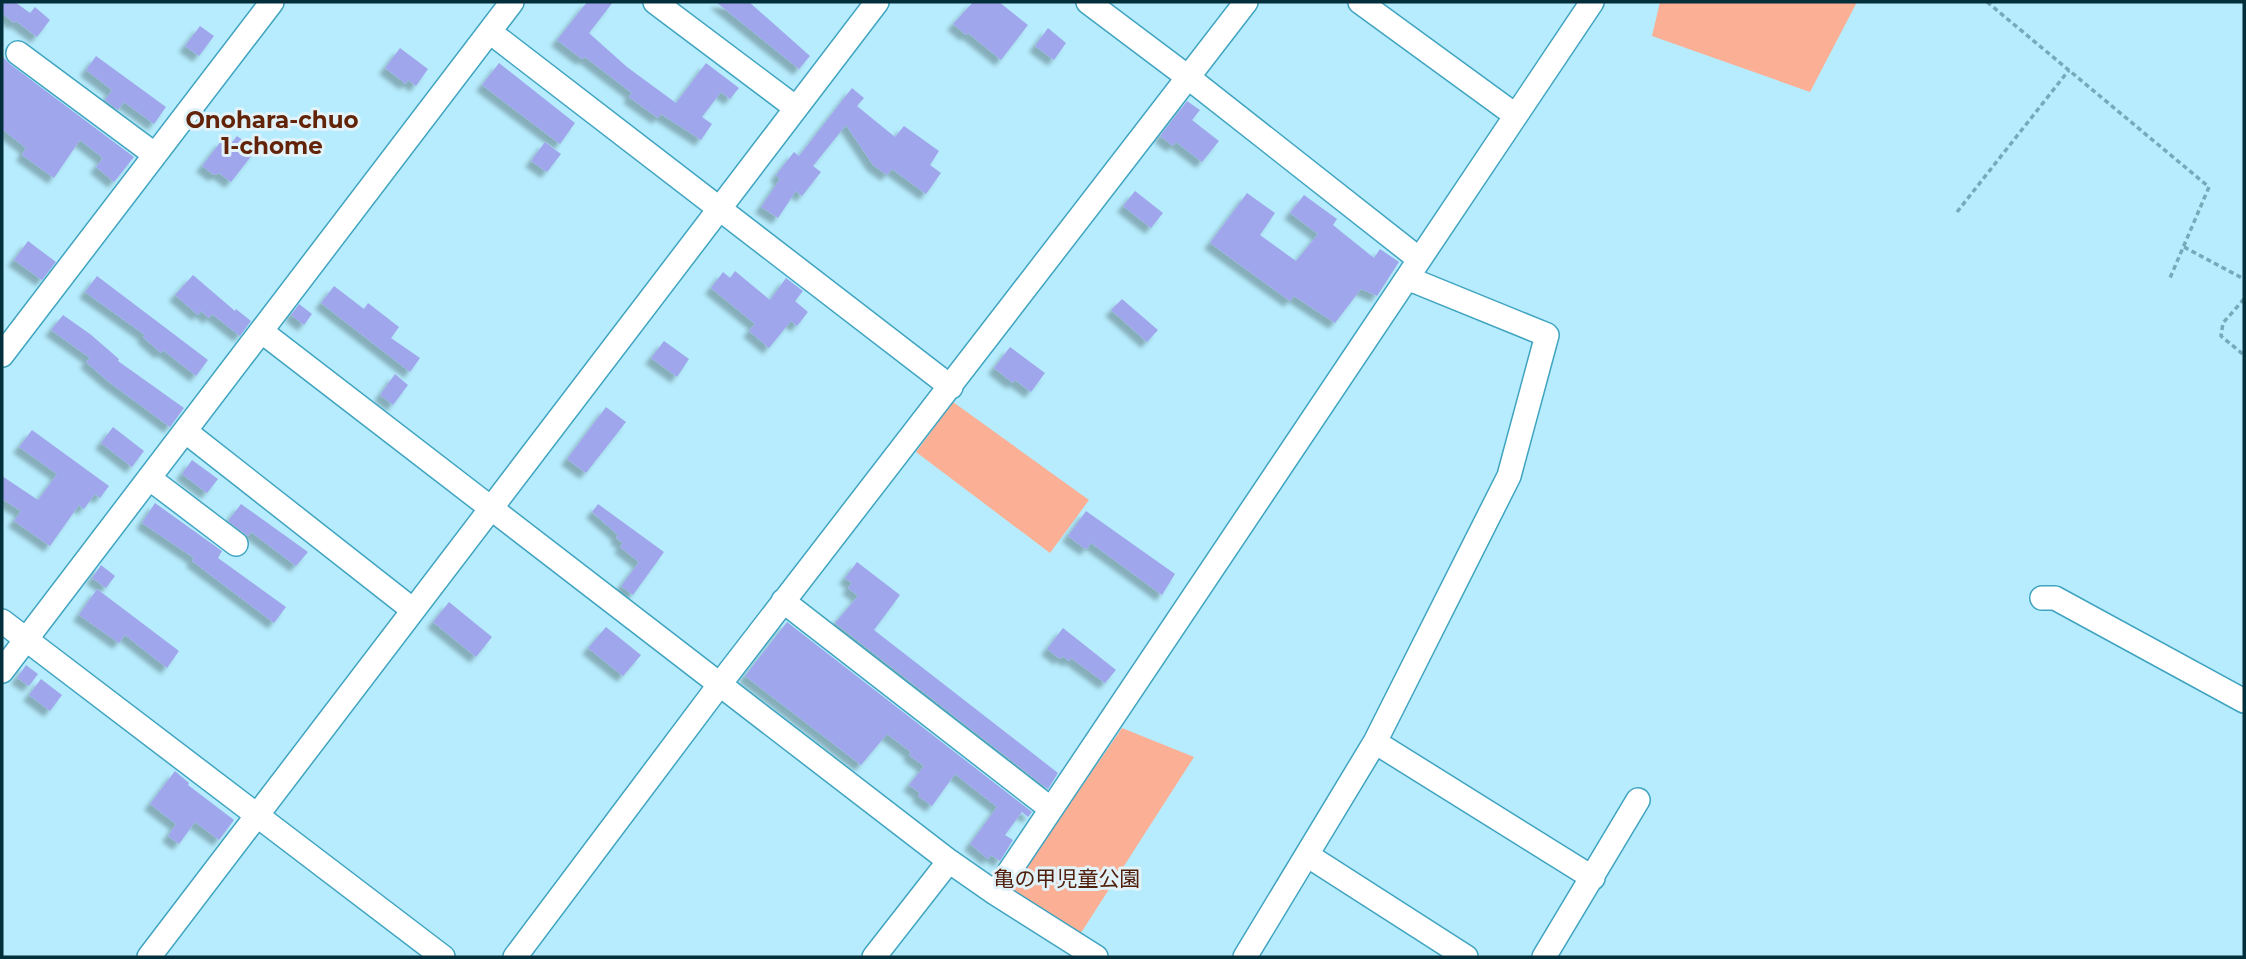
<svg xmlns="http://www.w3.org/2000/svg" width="2246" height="959" font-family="Montserrat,'Noto Sans JP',sans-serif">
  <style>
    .green { fill: #fbb096 }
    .building { fill: #a0a6ec; filter: url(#shadow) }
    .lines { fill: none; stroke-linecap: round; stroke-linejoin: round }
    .minor-casing { stroke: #40a4c0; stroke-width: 26 }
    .path { stroke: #77aab9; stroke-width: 3.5; stroke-dasharray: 5 3.5; stroke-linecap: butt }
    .minor { stroke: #fff; stroke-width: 23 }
    .labels { text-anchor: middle; stroke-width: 6; stroke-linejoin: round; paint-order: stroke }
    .park-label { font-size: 21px; fill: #51200e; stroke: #e1f2f8 }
    .neighbourhood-label { font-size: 23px; font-weight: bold; fill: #632308; stroke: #e1f2f8 }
  </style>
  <defs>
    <filter id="shadow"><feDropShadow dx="-6" dy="6" stdDeviation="2" flood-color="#0004"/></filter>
  </defs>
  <rect width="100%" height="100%" fill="#b6ecfd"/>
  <!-- green -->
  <path class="green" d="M1660,2H1857L1810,92L1652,36Z
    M953,402L1089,500L1050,553L916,452Z
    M1122,728L1194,757L1079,936L1009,892Z"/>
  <!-- building -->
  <path class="building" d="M2,2H15L30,13L35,7L50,20L37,37L16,21L14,23L2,13Z
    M587,2H613L589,33L627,67L676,103L706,63L739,88L730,99L721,92L702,117L712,124L701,140L661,114L658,118L629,97L632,93L585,57L582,59L557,40Z
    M716,2H749L810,56L799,69Z
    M973,2H999L1028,25L1001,60L968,33L966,35L953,24Z
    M200,26L214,36L199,56L185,46Z
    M1048,28L1066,43L1054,60L1035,46Z
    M400,48L428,69L416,86L408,80L406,84L385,68Z
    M2,56L10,64L134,157L114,182L96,167L103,158L80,140L54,178L22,155L26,148L2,129Z
    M96,56L166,107L154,124L124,102L118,110L105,100L112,90L86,70Z
    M499,63L575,123L560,144L482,85Z
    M852,88L864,98L857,106L895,137L904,126L939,151L930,165L941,173L926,194L892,169L887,175L873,165L846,125L813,166L821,172L802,196L796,191L778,218L761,207L780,179L776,175L794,152L799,156Z
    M1187,101L1200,110L1192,120L1219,141L1202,162L1176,142L1173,146L1160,136Z
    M237,136L256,150L231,182L219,173L214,175L202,166L222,140L229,146Z
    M545,142L561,154L547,172L531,161Z
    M1135,191L1163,213L1151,228L1123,206Z
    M1247,193L1275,213L1260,235L1296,261L1318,234L1290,213L1304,195L1337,219L1333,225L1374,258L1380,249L1399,262L1377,296L1361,289L1335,323L1294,296L1290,301L1210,243Z
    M28,241L56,262L42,280L14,260Z
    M735,271L770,300L786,278L803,291L795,301L808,312L797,326L791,321L769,348L749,331L755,324L711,288L723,272L730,278Z
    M193,275L235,311L236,309L251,321L240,336L212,314L209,318L201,311L198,315L175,295Z
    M97,276L208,360L196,376L163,350L161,353L143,337L145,335L85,292Z
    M334,286L364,309L368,303L399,327L391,338L420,358L410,372L321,303Z
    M1122,299L1158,330L1147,342L1111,310Z
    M299,304L312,314L304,325L291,315Z
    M63,315L90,334L119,359L118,361L184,408L170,427L109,382L86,362L90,358L51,330Z
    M664,341L689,359L677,377L651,358Z
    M1010,347L1045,373L1031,392L1015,380L1013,383L994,368Z
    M395,374L408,385L393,405L380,395Z
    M606,407L626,422L586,473L567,459Z
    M113,427L144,451L132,467L101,443Z
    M32,430L109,486L100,498L95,494L84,509L79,505L50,546L14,521L21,511L2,499V476L38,500L57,474L19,447Z
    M192,460L218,479L207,493L182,474Z
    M155,503L222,551L218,558L286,607L274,623L192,561L194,558L142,523Z
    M241,504L308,552L296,566L251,532L248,536L228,521Z
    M598,504L664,552L633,595L621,586L639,562L620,547L623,543L616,538L618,535L592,512Z
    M1086,511L1175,574L1162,595L1091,543L1087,549L1084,548L1068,536Z
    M857,562L900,595L874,630L1058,773L1048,789L835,623L858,596L848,588L852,583L845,578Z
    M101,565L115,576L106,588L92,578Z
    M97,589L179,651L167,668L125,635L119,643L79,615Z
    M449,602L492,637L476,657L433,622Z
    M787,622L1032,812L1028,817L1022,812L1005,835L1013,840L1000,861L991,855L988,859L970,844L997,807L955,774L932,806L918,796L920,793L909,785L924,766L909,755L911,752L887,734L861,765L745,676Z
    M606,627L641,655L623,676L588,648Z
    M1063,628L1116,670L1105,683L1071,658L1069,661L1062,656L1060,659L1047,649Z
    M26,665L38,674L29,686L17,678Z
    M41,679L62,695L50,711L29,695Z
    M175,771L189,783L188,785L234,820L219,840L195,822L179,844L168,836L176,824L150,804Z"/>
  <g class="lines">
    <defs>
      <path id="minor" d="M655,2L796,108
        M1088,2L1189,78L1419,259
        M1360,2L1515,115
        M490,32L951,387
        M18,53L154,154
        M261,331L949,861L995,893L1096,957
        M2,355L272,2
        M185,431L413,610
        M149,478L236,544
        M2042,598H2055L2244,701
        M783,601L1051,809
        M2,621L443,957
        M2,671L512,2
        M1375,742L1593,878
        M1307,855L1466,957
        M995,893L1592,2
        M149,957L877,2
        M515,957L720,684L1246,2
        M874,957L949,861
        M1245,957L1375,742L1509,476L1547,335L1407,278
        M1544,957L1638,800"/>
    </defs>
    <!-- minor casing -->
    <use href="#minor" class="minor-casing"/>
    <!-- path -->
    <path class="path" d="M1987,2L2209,187L2170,278
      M1957,212L2069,70
      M2184,247L2244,279
      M2244,299L2223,323L2221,336L2244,355"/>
    <!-- minor -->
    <use href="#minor" class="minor"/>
  </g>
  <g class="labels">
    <!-- park labels -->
    <g class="park-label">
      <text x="1067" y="886">亀の甲児童公園</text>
    </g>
    <!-- neighbourhood labels -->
    <g class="neighbourhood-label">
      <text x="272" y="128">Onohara-chuo<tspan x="272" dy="26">1-chome</tspan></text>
    </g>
  </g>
  <!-- border -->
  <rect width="2246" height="959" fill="none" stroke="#022f3a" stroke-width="7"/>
</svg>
